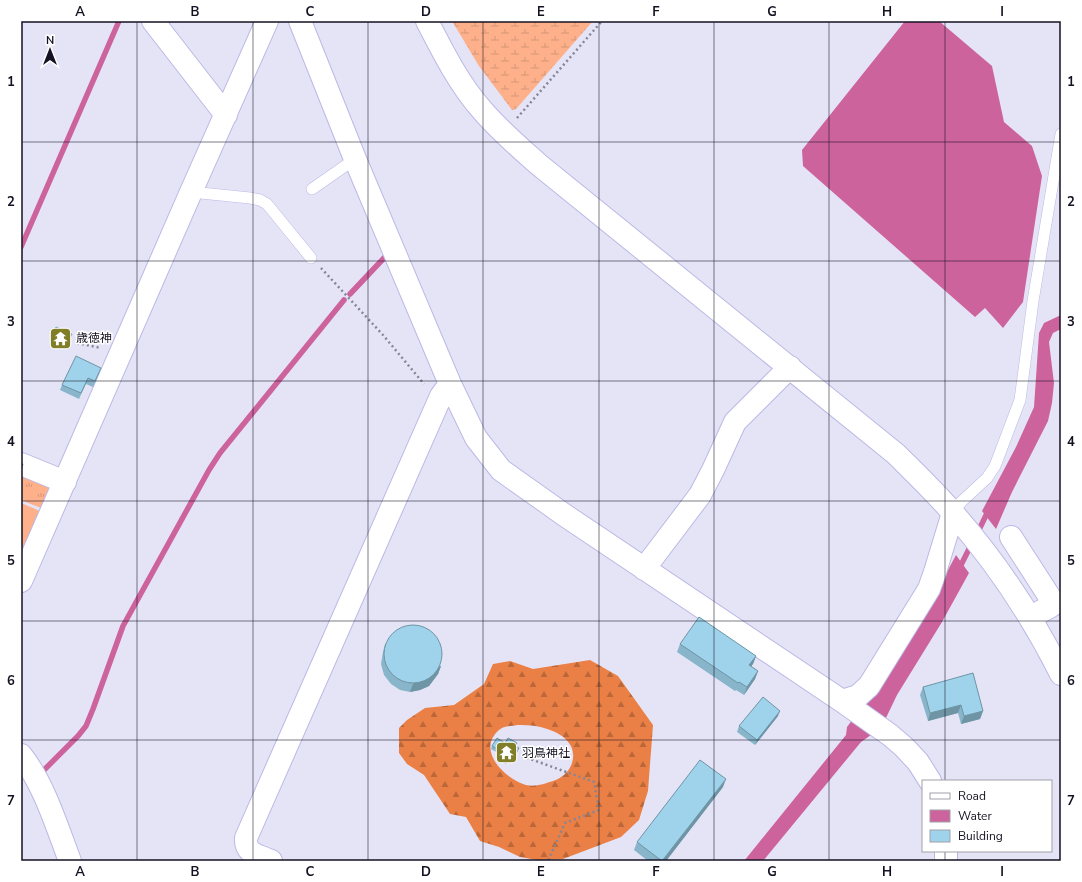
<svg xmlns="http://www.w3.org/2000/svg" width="1082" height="882" font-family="'Nunito Sans','Noto Sans JP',sans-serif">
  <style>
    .grass { fill: #fdb089 }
    .forest { fill: url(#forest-firs); fill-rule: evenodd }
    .wetland { fill: url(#wetland-marsh) }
    .park { fill: url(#park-tufts) }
    .water { fill: #cd639d }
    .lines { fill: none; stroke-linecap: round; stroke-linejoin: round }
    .stream { stroke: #cd639d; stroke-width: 5.5 }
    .lane-casing { stroke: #bbb8e5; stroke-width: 12 }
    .street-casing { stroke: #bbb8e5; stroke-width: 24 }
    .secondary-casing { stroke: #bbb8e5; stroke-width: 24 }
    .path { stroke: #868596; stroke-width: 2.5; stroke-dasharray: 2 3; stroke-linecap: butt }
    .lane { stroke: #fff; stroke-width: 11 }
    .street { stroke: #fff; stroke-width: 22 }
    .secondary { stroke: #fff; stroke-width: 22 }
    .wall { fill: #88b5ca }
    .shaded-wall { fill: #6f94a4 }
    .building { fill: #9ed3eb; stroke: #6f94a4 }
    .grid { fill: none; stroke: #141222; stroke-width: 1; stroke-opacity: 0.55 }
    .labels { text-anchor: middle; stroke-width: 3; stroke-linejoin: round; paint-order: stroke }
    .poi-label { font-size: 12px; fill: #141222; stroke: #fff; text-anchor: start }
    .neatline { fill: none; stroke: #141222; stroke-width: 1.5 }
    .grid-label { font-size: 13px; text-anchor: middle; font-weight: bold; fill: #141222 }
  </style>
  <defs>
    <pattern id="forest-firs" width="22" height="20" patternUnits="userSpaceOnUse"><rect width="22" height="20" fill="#ea8045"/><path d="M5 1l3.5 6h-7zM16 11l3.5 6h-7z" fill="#bc6739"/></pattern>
    <pattern id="wetland-marsh" width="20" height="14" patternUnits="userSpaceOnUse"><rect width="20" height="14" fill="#fdb089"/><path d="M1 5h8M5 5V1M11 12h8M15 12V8" fill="none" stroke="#d89676"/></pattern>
    <pattern id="park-tufts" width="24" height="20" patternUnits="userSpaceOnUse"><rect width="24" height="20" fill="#fdb089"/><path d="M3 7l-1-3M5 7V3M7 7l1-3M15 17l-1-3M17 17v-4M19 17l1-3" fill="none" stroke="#d89676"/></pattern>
  </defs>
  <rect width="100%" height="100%" fill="#e5e4f7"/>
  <!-- grass -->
  <path class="grass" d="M21,503L40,511L21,562Z"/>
  <!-- forest -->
  <path class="forest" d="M590,660L618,676L653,725L648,791L639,820L621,837L563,859L537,860L520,857L499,847L480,841L466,817L450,814L424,775L407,764L399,753V728L407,720L425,708L454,705L484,684L493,664L510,661L533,669ZM517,725C523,725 530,725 535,726C554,729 579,740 572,763C569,772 562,778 553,781C544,784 532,788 523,784C507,778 484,758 492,739C494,735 498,730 502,728C506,726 513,726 517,725Z"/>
  <!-- wetland -->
  <path class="wetland" d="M452,21H593L516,109L512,110L479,66Z"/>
  <!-- park -->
  <path class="park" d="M21,473L49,480L50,489L41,508L21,500Z"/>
  <!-- water -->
  <path class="water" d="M905,21H939L992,66L1004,122L1032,146L1042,176L1023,302L1003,328L985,308L975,317L803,166L802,150Z
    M1061,315V329L1053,333L1049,342L1054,383L1052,403L1048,421L1012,492L996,529L982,511L1016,447L1034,407L1039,333L1044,323Z
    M956,555L969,573L942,622L897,695L885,720L871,735L861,742L763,861H744L846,735L847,727L873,692L924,615Z"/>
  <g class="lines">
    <!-- stream -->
    <path class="stream" d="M21,247L119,21
      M350,294L384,258
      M977,534L989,509
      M959,569L972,543
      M43,771L78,736L86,726L93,709L123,626L209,470L220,453L344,300"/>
    <defs>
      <path id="lane" d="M312,189L355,159
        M191,192L250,198L260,200L267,204L311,258
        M953,513L961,502L987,478L995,466L1020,400L1033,301L1061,134"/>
      <path id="street" d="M153,21L226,115
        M300,21L355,159L450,384L476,438L501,470L563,514L842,701L890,735L904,747L918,762L930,781
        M21,464L65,482
        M1011,537L1051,599V606L1031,617
        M644,569L700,495L713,470L735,422L790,367
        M21,581L191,192L267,21
        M842,701L858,696L869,686L929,589L935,572L953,513
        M21,755C44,784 57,827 70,861
        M271,861C258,855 245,854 246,838L441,396L450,384
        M946,861V851"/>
      <path id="secondary" d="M427,21C443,52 459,84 482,110C499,130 519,147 538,164L896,454C915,473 935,492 953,513C996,562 1032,616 1061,674"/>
    </defs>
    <!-- lane casing -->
    <use href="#lane" class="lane-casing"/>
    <!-- street casing -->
    <use href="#street" class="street-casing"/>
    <!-- secondary casing -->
    <use href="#secondary" class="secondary-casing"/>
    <!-- path -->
    <path class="path" d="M517,118L602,21
      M321,268L383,335L424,384
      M77,343L101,348
      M522,756L594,782L599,810L565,823L548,861"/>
    <!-- lane -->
    <use href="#lane" class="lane"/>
    <!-- street -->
    <use href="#street" class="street"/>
    <!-- secondary -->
    <use href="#secondary" class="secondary"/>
  </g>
  <!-- wall -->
  <path class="wall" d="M56,327L72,334L66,347L50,340Z
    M99,373L93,387L86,384L79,399L60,390L62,385Z
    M385,644L441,666L438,674L429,686L420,690L410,692L400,690L391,684L384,675L381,664L383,652Z
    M680,644L756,656L753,664L751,666L758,671L755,679L744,695L736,690L735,691L677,652Z
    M923,687L983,711L980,719L961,724L958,713L928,721L920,695Z
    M778,716L755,745L737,732L739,726Z
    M505,743L518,751L512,761L508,760L506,764L497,759L500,754L491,749L492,746Z
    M723,787L666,861H648L634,850L637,842Z"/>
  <!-- shaded-wall -->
  <path class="shaded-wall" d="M756,656L753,664L746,673L749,665Z
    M441,666L438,674L429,686L420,690L410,692L413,684Z
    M758,671L755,679L744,695L747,687Z
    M961,705L958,713L928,721L930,713Z
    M780,711L778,716L755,745L757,740Z
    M983,711L980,719L961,724L964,716Z
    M726,779L723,787L666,861H662Z"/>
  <!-- building -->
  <path class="building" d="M56,327L72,334L67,344L51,337Z
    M76,356L101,368L95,381L88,378L81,393L62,385Z
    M21,463L23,464L21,470Z
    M699,617L756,656L749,665L758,671L747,687L739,682L738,683L680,644Z
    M384 654a29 29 0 1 1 58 0a29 29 0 1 1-58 0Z
    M973,673L983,711L964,716L961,705L930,713L923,687Z
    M763,697L780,711L757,740L739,726Z
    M497,738L505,743L508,738L517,743L515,746L519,748L513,758L509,757L507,761L498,756L501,751L492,746Z
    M700,760L726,779L662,861L637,842Z"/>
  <!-- grid -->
  <path class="grid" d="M137,21V861M253,21V861M368,21V861M483,21V861M599,21V861M714,21V861M829,21V861M945,21V781M21,142H1061M21,261H1061M21,381H1061M21,501H1061M21,621H1061M21,740H1061M945,851V861"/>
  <!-- icons -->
  <defs>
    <symbol id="temple-square" viewBox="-11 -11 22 22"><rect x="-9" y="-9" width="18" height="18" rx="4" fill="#807e26" stroke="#fff"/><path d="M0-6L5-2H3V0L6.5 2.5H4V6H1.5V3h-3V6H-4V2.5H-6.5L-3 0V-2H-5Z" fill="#fff"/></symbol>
  </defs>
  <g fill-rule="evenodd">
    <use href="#temple-square" x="48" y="326" width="25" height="25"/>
    <use href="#temple-square" x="494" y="740" width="25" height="25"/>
  </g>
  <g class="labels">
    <!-- poi labels -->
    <g class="poi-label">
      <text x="76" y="342">歳徳神</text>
      <text x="522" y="757">羽鳥神社</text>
    </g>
  </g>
  <!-- border -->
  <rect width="1082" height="882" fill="none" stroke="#ffffff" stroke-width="44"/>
  <!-- legend -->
  <rect x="922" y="780" width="130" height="72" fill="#ffffff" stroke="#a1a0a7"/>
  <rect x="930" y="793" width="20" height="6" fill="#ffffff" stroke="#a1a0a7"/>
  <text x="958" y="800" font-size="12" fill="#141222">Road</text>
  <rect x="930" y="810" width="20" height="12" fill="#cd639d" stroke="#a1a0a7"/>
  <text x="958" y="820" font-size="12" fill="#141222">Water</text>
  <rect x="930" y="830" width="20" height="12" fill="#9ed3eb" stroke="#a1a0a7"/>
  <text x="958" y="840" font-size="12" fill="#141222">Building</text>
  <!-- north arrow -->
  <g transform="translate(50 50)" stroke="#ffffff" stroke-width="3" paint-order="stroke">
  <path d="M0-3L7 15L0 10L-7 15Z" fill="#141222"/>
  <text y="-6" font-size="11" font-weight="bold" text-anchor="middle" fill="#141222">N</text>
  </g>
  <rect x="22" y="22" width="1038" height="838" class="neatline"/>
  <g class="grid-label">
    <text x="80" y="16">A</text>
    <text x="195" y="16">B</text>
    <text x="310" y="16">C</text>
    <text x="426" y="16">D</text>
    <text x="541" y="16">E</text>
    <text x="656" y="16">F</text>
    <text x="772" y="16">G</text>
    <text x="887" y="16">H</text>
    <text x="1002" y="16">I</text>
    <text x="11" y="86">1</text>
    <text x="1071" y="86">1</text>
    <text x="11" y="206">2</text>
    <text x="1071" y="206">2</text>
    <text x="11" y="326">3</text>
    <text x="1071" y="326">3</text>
    <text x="11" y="446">4</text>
    <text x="1071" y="446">4</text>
    <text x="11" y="565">5</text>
    <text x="1071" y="565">5</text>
    <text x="11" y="685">6</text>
    <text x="1071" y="685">6</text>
    <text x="11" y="805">7</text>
    <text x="1071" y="805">7</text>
    <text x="80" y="876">A</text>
    <text x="195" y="876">B</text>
    <text x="310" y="876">C</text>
    <text x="426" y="876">D</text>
    <text x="541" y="876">E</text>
    <text x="656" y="876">F</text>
    <text x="772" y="876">G</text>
    <text x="887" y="876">H</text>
    <text x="1002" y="876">I</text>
  </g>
</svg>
